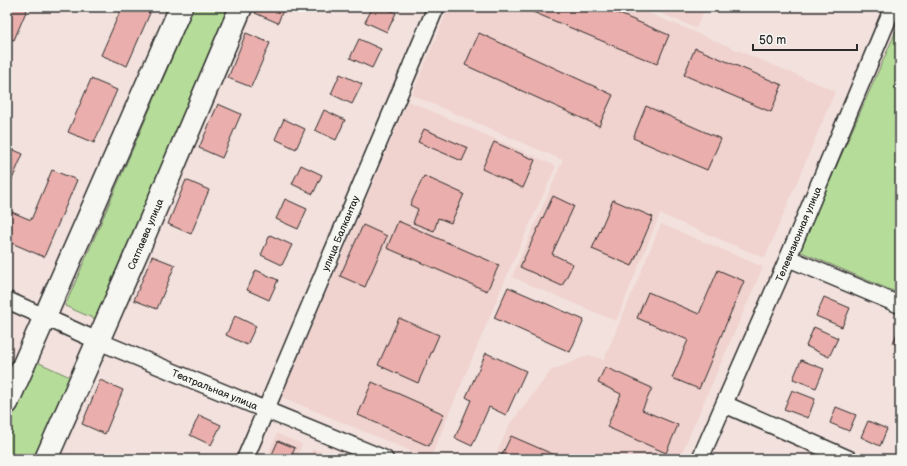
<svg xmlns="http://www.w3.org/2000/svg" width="907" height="466" font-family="'Balsamiq Sans',sans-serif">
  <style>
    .built { fill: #f0d2ce }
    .green { fill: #b5dd99; stroke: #708462 }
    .building { fill: #eaafac; stroke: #2b2b2b }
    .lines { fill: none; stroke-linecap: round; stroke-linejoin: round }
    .minor-casing { stroke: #2b2b2b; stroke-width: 19 }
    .secondary-casing { stroke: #2b2b2b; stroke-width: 25 }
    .minor { stroke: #f6f6f2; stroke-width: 16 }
    .secondary { stroke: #f6f6f2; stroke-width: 22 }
    .labels { text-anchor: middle; stroke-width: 3; stroke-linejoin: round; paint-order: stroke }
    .street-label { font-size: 10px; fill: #2b2b2b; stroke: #f6f6f2 }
  </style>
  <rect width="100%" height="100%" fill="#f2e1dd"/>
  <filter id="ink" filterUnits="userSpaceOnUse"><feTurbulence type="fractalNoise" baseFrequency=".025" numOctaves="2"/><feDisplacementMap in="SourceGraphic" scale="8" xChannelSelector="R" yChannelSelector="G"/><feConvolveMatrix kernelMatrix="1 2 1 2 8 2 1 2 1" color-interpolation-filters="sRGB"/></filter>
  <g filter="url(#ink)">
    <!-- built -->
    <path class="built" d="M449,7H634L835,91L765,258L660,214L616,321L512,277L563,160L412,95Z
      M646,7H705L696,28Z
      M408,101L556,166L510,268L430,459L282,397Z
      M661,224L763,267L679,459H494L510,424L551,371L589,355L604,360Z
      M277,434L302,444L296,459H266Z
      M313,449L337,459H309Z"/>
    <!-- green -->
    <path class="green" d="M194,7H230L95,319L65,306Z
      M900,22V294L799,251Z
      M35,361L70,377L33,459H7V424Z"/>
    <!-- building -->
    <path class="building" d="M7,7H28L14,40L7,37Z
      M122,7H136L150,13L127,66L101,55Z
      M257,7H284L278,23L255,13Z
      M373,7H384L396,13L387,32L365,22Z
      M521,7H603L669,35L657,64Z
      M246,33L270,43L251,87L228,78Z
      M479,33L613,95L599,126L465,65Z
      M359,39L381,49L372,68L350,58Z
      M695,48L782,85L771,112L684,75Z
      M340,74L362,84L352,104L331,94Z
      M91,79L117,90L94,143L68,132Z
      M218,104L241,114L222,158L199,148Z
      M646,106L721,139L707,170L633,138Z
      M324,110L345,120L336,140L315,130Z
      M284,119L305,129L296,149L275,139Z
      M424,129L468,148L462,161L418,142Z
      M494,142L535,160L523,188L482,169Z
      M7,147L23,154L7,191Z
      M301,165L322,175L313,194L292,184Z
      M52,170L77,180L44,257L7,241V210L31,220Z
      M424,176L464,194L451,223L438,218L434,231L413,223L418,209L410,205Z
      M186,180L209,190L191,234L168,224Z
      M553,196L574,206L552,254L573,264L562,286L520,267Z
      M285,199L307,209L298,229L276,219Z
      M613,200L653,217L632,266L592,249Z
      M398,221L499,265L487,291L387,248Z
      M363,225L387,236L365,287L340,276Z
      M270,235L292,245L282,265L261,255Z
      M152,256L175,265L157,309L134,300Z
      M256,270L278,280L269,300L247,290Z
      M718,270L744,281L699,389L672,378L688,340L637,318L648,292L699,314Z
      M508,287L584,320L570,352L494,318Z
      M824,297L850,308L842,327L816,316Z
      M235,316L256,326L247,345L226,335Z
      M399,318L439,335L418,383L378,365Z
      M900,326V346L893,343Z
      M814,327L838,338L829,357L806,346Z
      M486,353L526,371L506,415L489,407L472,446L455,438L471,400L466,397Z
      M801,360L824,369L816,388L793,379Z
      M605,367L652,388L642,410L678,425L666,453L607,427L621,394L598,383Z
      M100,380L123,390L105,434L82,424Z
      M372,382L444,414L429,446L358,415Z
      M792,390L815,399L808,418L784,409Z
      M836,407L856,415L849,431L830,423Z
      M199,415L221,425L211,445L190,435Z
      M868,421L887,429L880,446L861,437Z
      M511,436L564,459H500Z
      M900,439V455L895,453Z
      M278,441L295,448L290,459H270Z"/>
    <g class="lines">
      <defs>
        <path id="minor" d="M788,258L900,305
          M7,300L98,341L385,459
          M724,404L849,459
          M245,459L436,7
          M700,459L788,258L893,7"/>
        <path id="secondary" d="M7,403L181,7
          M46,459L141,243L241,7"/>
      </defs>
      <!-- minor casing -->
      <use href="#minor" class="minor-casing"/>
      <!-- secondary casing -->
      <use href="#secondary" class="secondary-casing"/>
      <!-- minor -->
      <use href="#minor" class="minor"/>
      <!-- secondary -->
      <use href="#secondary" class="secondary"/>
    </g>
  </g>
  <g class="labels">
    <!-- street labels -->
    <g class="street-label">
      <text transform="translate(340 233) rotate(-67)" y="4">улица Балкантау</text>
      <text transform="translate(145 234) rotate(-67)" y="4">Сатпаева улица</text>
      <text transform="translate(798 234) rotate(-67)" y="4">Телевизионная улица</text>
      <text transform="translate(215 389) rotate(22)" y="4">Театральная улица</text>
    </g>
  </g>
  <!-- margin -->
  <rect width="907" height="466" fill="none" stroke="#f6f6f2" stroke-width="24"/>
  <rect x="12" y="12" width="883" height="442" fill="none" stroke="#2b2b2b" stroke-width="1.5" filter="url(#ink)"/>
  <!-- scale -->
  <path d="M753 44v6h104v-6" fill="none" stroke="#2b2b2b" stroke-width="2"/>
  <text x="759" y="44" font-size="12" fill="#2b2b2b" stroke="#f6f6f2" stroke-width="3" paint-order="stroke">50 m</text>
</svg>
